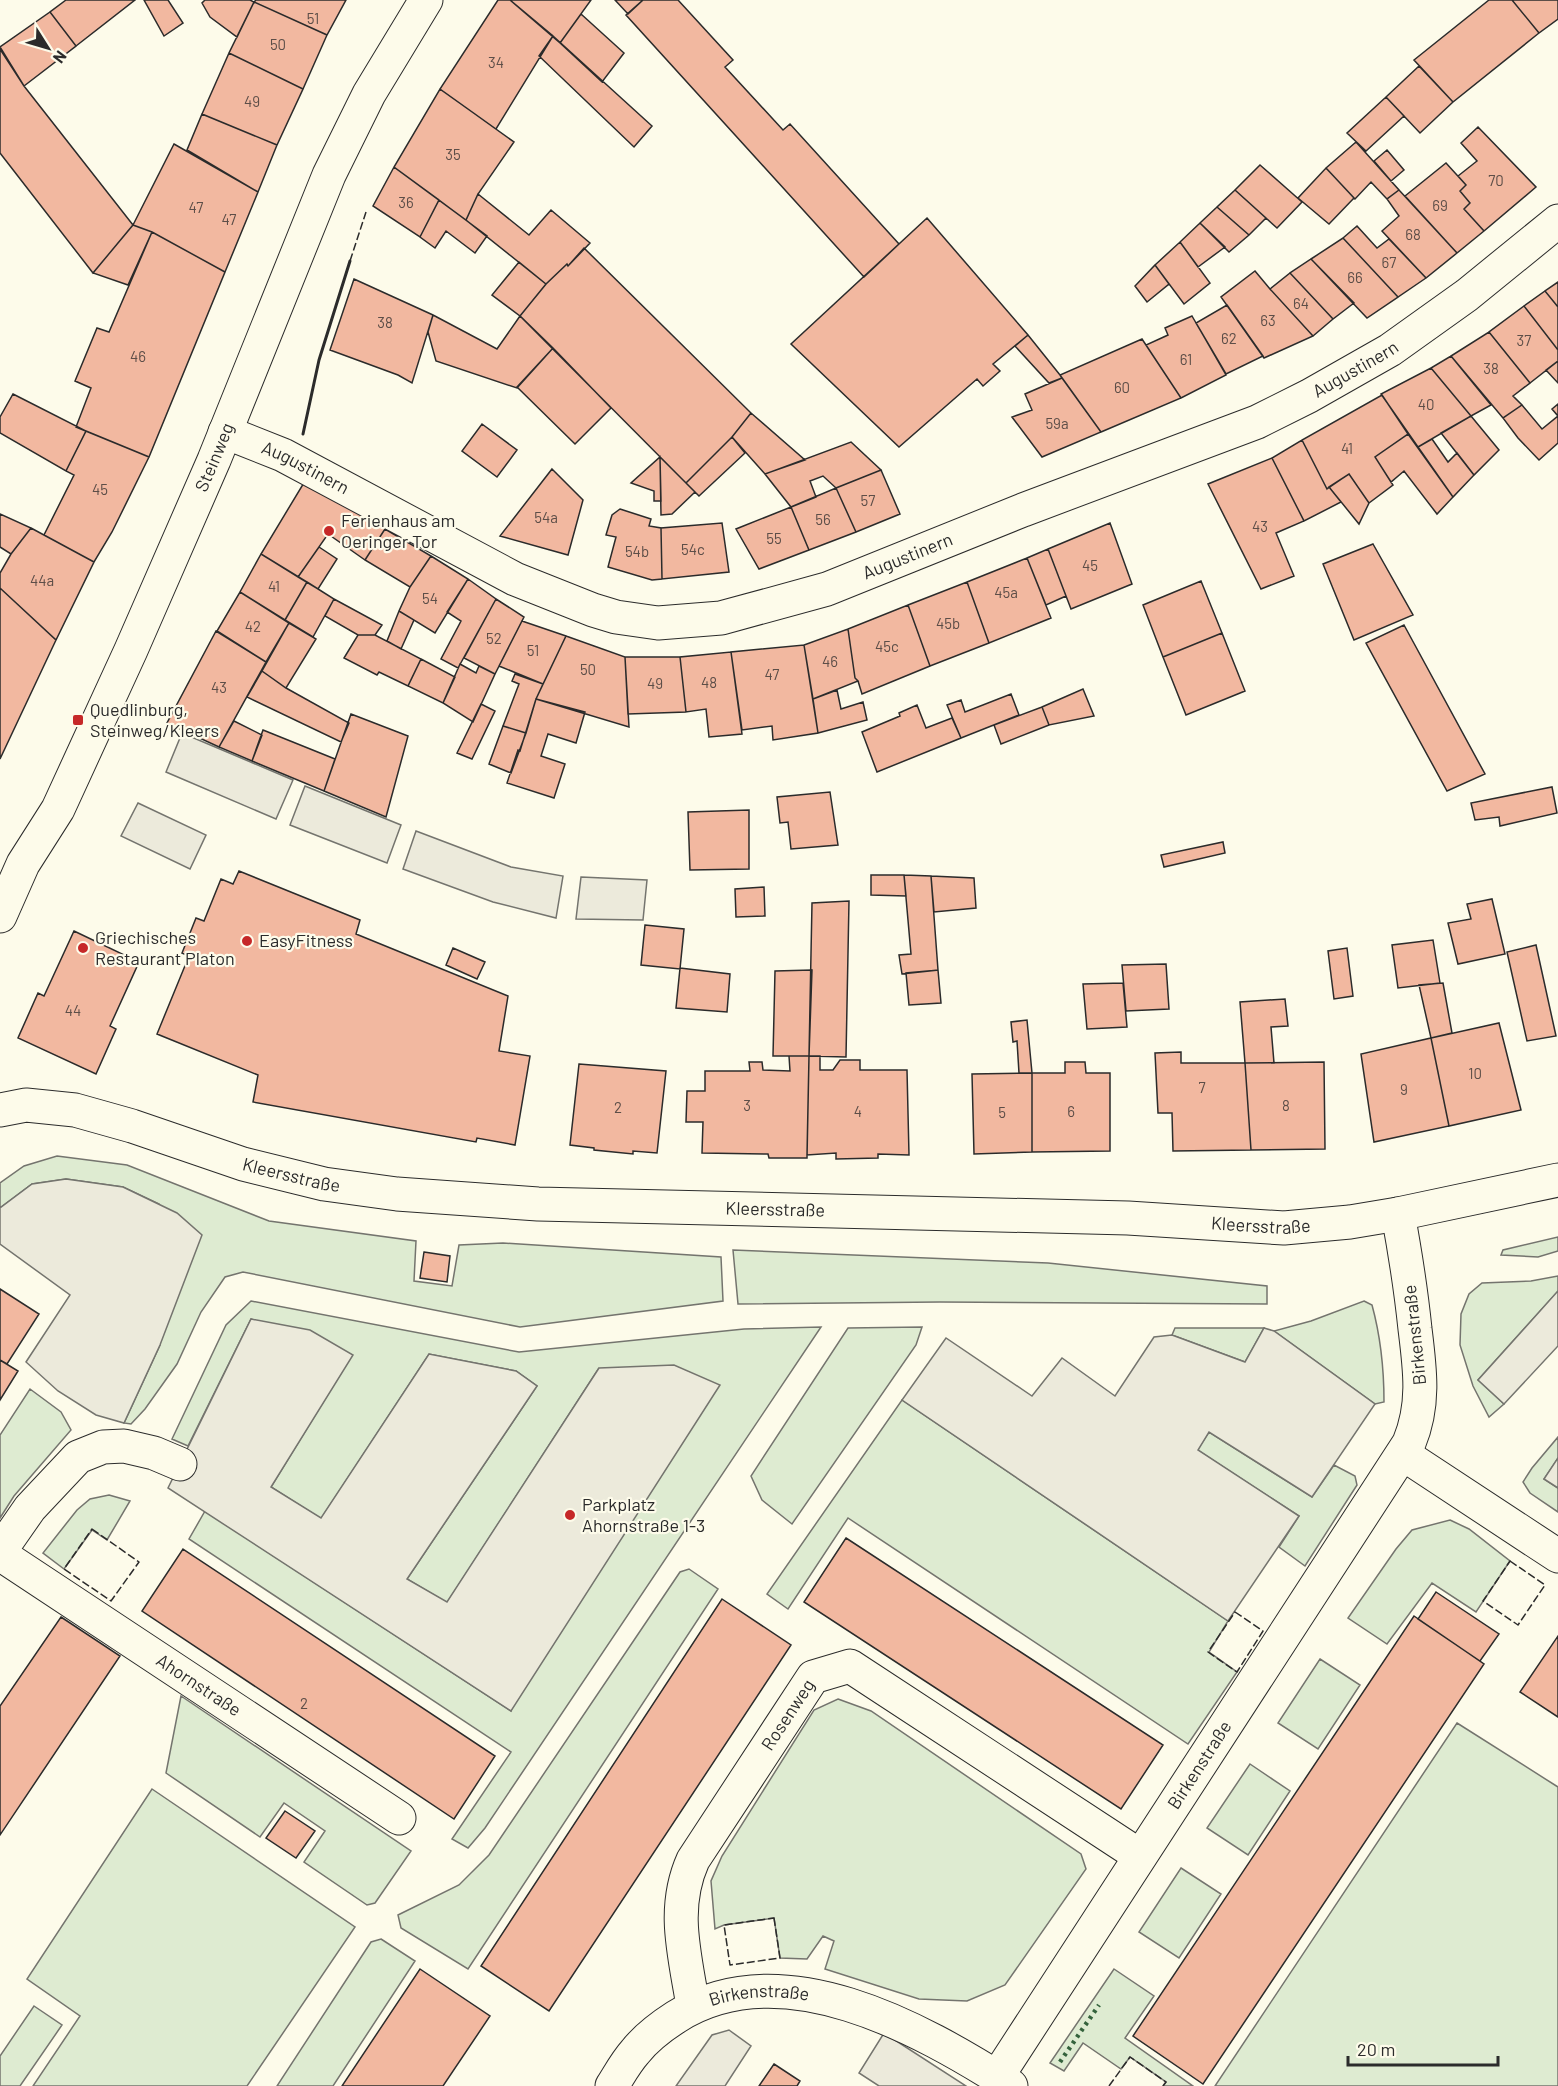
<svg xmlns="http://www.w3.org/2000/svg" width="1558" height="2086" font-family="Barlow,sans-serif">
  <style>
    .green { fill: #deebd1; stroke: #74746e; stroke-width: 1.5 }
    .parking { fill: #eceadb; stroke: #74746e; stroke-width: 1.5 }
    .building { fill: #f2b8a0; stroke: #2b2b2b; stroke-width: 1.5 }
    .lines { fill: none; stroke-linecap: round; stroke-linejoin: round }
    .minor-casing { stroke: #2b2b2b; stroke-width: 35 }
    .major-casing { stroke: #2b2b2b; stroke-width: 35 }
    .minor { stroke: #fdfbea; stroke-width: 33 }
    .major { stroke: #fdfbea; stroke-width: 33 }
    .hedge { stroke: #34623c; stroke-width: 4.5; stroke-dasharray: 3 4.5; stroke-linecap: butt }
    .fence { stroke: #2b2b2b; stroke-width: 1.5; stroke-dasharray: 8 3; stroke-linecap: butt }
    .wall { stroke: #2b2b2b; stroke-width: 3 }
    .poi-dot { fill: #c62828; stroke: #fdfbea; stroke-width: 2 }
    .labels { text-anchor: middle; stroke-width: 4.5; stroke-linejoin: round; paint-order: stroke }
    .number-label { font-size: 15px; fill: #5d4e48 }
    .street-label { font-size: 18px; fill: #2b2b2b; stroke: #fdfbea }
    .poi-label { font-size: 18px; fill: #2b2b2b; stroke: #fdfbea; text-anchor: start }
  </style>
  <rect width="100%" height="100%" fill="#fdfbea"/>
  <!-- green -->
  <path class="green" d="M57,1156L127,1165L269,1221L416,1241L414,1281L452,1286L459,1245L503,1243L721,1257L723,1301L520,1327L243,1272L225,1277L201,1312L177,1364L145,1409L131,1424L124,1423L160,1345L159,1204L123,1187L66,1179L32,1184L0,1208V1183L24,1166Z
    M1558,1237V1251L1538,1257L1501,1255L1503,1250Z
    M733,1250L1048,1263L1267,1286V1304L940,1302L738,1304Z
    M1558,1276V1291L1478,1380L1504,1404L1489,1417L1473,1386L1460,1345L1461,1314L1469,1294L1482,1283L1531,1281Z
    M251,1301L519,1352L744,1329L821,1327L485,1828L468,1848L452,1839L511,1752L189,1539L205,1511L511,1711L599,1368L447,1603L407,1579L537,1386L516,1371L429,1354L321,1519L271,1487L352,1355L251,1319L188,1446L172,1439L226,1325Z
    M1364,1301L1372,1305C1381,1338 1384,1368 1384,1402L1375,1404L1274,1331L1311,1321Z
    M922,1327L916,1345L792,1524L762,1500L751,1476L848,1328Z
    M1175,1328H1264L1245,1362L1172,1335Z
    M30,1389L61,1412L71,1430L14,1496L0,1518V1435Z
    M902,1400L1228,1621L1209,1652L1237,1672L1188,1744L848,1518L788,1609L767,1594Z
    M1209,1432L1312,1497L1334,1465L1355,1476L1357,1485L1305,1566L1279,1547L1299,1516L1197,1450Z
    M1558,1437V1458L1544,1479L1558,1488V1512L1530,1493L1523,1482L1532,1468Z
    M109,1495L130,1501L107,1540L92,1530L64,1569L43,1553L77,1510L90,1499Z
    M1450,1520L1469,1529L1510,1561L1476,1612L1432,1583L1387,1644L1348,1618L1396,1549L1412,1530Z
    M689,1569L718,1589L468,1969L401,1928L398,1915L459,1885L489,1855L680,1572Z
    M1320,1659L1360,1685L1318,1749L1278,1723Z
    M181,1696L411,1851L375,1903L367,1905L304,1862L325,1831L284,1803L260,1837L166,1773Z
    M838,1699L871,1711L1081,1854L1086,1869L1005,1985L967,2001L919,1999L825,1969L834,1941L823,1936L807,1959L780,1958L774,1918L724,1925L715,1929L711,1881L722,1856L814,1710Z
    M1457,1723L1558,1787V2086H1215Z
    M1250,1764L1290,1791L1248,1855L1207,1828Z
    M152,1789L355,1927L247,2086H33L80,2016L27,1979Z
    M1181,1868L1221,1894L1179,1958L1139,1932Z
    M381,1939L415,1961L333,2086H277L371,1942Z
    M1114,1969L1154,1996L1125,2038L1193,2086H1163L1166,2082L1130,2057L1121,2069L1083,2043L1064,2071L1050,2063Z
    M34,2006L62,2025L20,2086H0V2056Z"/>
  <!-- parking -->
  <path class="parking" d="M182,733L293,780L276,819L166,772Z
    M305,786L401,825L387,863L290,825Z
    M138,803L206,835L190,869L121,836Z
    M416,831L511,867L563,876L556,918L493,902L403,869Z
    M581,877L647,880L643,920L576,919Z
    M66,1179L123,1187L177,1213L202,1235L160,1345L124,1423L96,1415L58,1391L26,1362L70,1295L0,1244V1208L32,1184Z
    M1558,1291V1346L1504,1404L1478,1380Z
    M251,1319L310,1330L353,1355L271,1487L321,1518L429,1354L516,1371L537,1386L407,1579L447,1602L599,1368L674,1365L720,1385L511,1711L168,1488Z
    M1264,1328L1274,1331L1375,1404L1312,1497L1209,1432L1198,1450L1299,1516L1228,1621L902,1400L946,1338L1032,1396L1062,1358L1115,1396L1154,1337L1172,1335L1245,1362Z
    M1558,1458V1488L1544,1479Z
    M729,2030L751,2046L725,2086H676L712,2035Z
    M884,2033L966,2086H879L859,2073Z"/>
  <!-- building -->
  <path class="building" d="M66,0H135L76,46L50,12Z
    M144,0H168L183,23L164,36Z
    M205,0H250L254,2L237,37L210,17L202,3Z
    M256,0H346L327,35L254,2Z
    M498,0H510L553,36L496,129L440,89Z
    M510,0H591L560,43Z
    M615,0H643L628,14Z
    M643,0H678L733,60L725,67L783,130L790,124L899,244L864,277L626,15Z
    M1489,0H1512L1539,33L1453,102L1414,60Z
    M1512,0H1558V19L1539,33Z
    M254,2L327,35L303,89L229,53Z
    M50,12L76,46L24,86L0,47Z
    M581,14L624,53L602,82L560,43Z
    M553,36L652,126L634,147L539,56Z
    M0,49L24,86L133,225L93,273L0,153Z
    M229,53L303,89L277,145L202,114Z
    M1419,66L1453,102L1420,133L1386,97Z
    M440,89L514,142L478,194L466,220L394,167Z
    M1386,97L1404,116L1366,151L1347,133Z
    M202,114L277,145L258,192L187,150Z
    M1478,127L1536,187L1484,231L1464,209L1470,203L1460,191L1466,185L1458,176L1477,161L1461,143Z
    M1356,142L1399,190L1387,199L1371,182L1355,199L1326,168Z
    M174,144L258,192L225,272L152,232L133,225Z
    M1387,150L1404,170L1391,181L1374,161Z
    M1446,163L1466,185L1460,191L1470,203L1464,209L1484,231L1457,253L1405,196Z
    M1260,165L1302,202L1277,228L1235,190Z
    M394,167L439,200L420,237L373,206Z
    M1326,168L1354,198L1329,224L1298,198Z
    M1235,190L1266,218L1249,235L1217,207Z
    M1399,190L1457,253L1426,278L1382,231L1399,216L1387,199Z
    M478,194L529,235L551,210L590,243L568,266L567,264L546,284L466,220Z
    M439,200L487,236L475,253L446,231L435,248L420,237Z
    M1217,207L1249,235L1229,252L1200,223Z
    M927,218L1028,335L993,364L1000,371L983,386L977,379L899,447L791,344Z
    M1200,223L1225,247L1198,267L1180,242Z
    M133,225L152,232L128,285L93,273Z
    M1357,226L1377,248L1389,239L1426,278L1398,297L1343,238Z
    M152,232L225,272L149,457L76,427L91,388L75,381L97,328L109,332Z
    M1343,238L1398,297L1367,318L1311,259Z
    M1180,242L1210,283L1184,304L1155,265Z
    M584,248L751,413L732,437L686,483L520,316L546,284L567,264L568,266Z
    M1311,259L1354,303L1333,319L1290,273Z
    M519,262L546,284L520,316L492,295Z
    M1155,265L1169,284L1147,302L1135,286Z
    M1255,271L1270,289L1313,336L1264,358L1221,297Z
    M1290,273L1333,319L1313,336L1270,289Z
    M354,279L433,315L412,383L398,375L330,350Z
    M1558,282V307L1545,291Z
    M1545,291L1558,307V350L1524,306Z
    M1227,305L1263,356L1226,374L1196,323Z
    M1524,306L1558,350V361L1530,383L1489,332Z
    M433,315L497,349L520,316L553,348L517,388L436,361L428,332Z
    M1192,316L1226,375L1181,398L1146,345L1168,335L1165,328Z
    M1489,332L1530,383L1513,396L1522,405L1503,418L1451,356Z
    M1028,335L1060,375L1062,378L1049,383L1015,346Z
    M1142,339L1181,398L1101,432L1060,375Z
    M553,348L611,408L575,444L517,387Z
    M1451,356L1491,405L1471,416L1431,368Z
    M1558,361V383L1546,370Z
    M1431,368L1471,416L1418,447L1381,394Z
    M1062,378L1101,432L1042,457L1012,417L1032,410L1025,394Z
    M13,394L86,431L66,471L0,433V417Z
    M1382,395L1408,434L1375,457L1393,485L1369,503L1349,474L1327,489L1302,440Z
    M1558,404V416L1552,409Z
    M1522,405L1542,429L1558,416V443L1539,460L1518,438L1503,418Z
    M751,413L805,460L765,474L732,437Z
    M1471,416L1499,450L1474,475L1441,433Z
    M482,424L517,450L497,477L462,451Z
    M86,431L149,457L112,532L94,562L44,535L74,475L66,471Z
    M1408,434L1453,497L1437,514L1404,471L1391,482L1375,457Z
    M732,437L745,453L699,496L686,483Z
    M1432,439L1448,462L1457,453L1474,475L1453,497L1418,447Z
    M1302,440L1327,489L1329,487L1341,502L1304,521L1272,458Z
    M851,442L881,470L836,488L823,476L810,481L816,497L791,507L765,474Z
    M660,457L661,501H654V491L631,483Z
    M660,457L695,492L672,514L661,515Z
    M1272,458L1304,521L1276,533L1294,576L1261,589L1208,484Z
    M552,469L583,500L568,555L500,536Z
    M881,470L900,514L856,532L836,488Z
    M1349,474L1369,503L1359,524L1329,487Z
    M305,481L349,503L385,529L365,560L328,534L298,577L261,554Z
    M836,488L856,532L809,550L791,507Z
    M791,507L809,550L759,569L736,529Z
    M620,509L651,519L649,526L661,528L662,579L652,580L608,567L616,537L606,535L612,515Z
    M0,514L31,528L11,554L0,547Z
    M722,523L729,572L662,579L661,528Z
    M1110,523L1132,584L1071,609L1048,549Z
    M31,528L94,562L56,640L0,588V573L11,554Z
    M385,529L431,556L410,587L365,560Z
    M1373,544L1413,615L1354,640L1323,564Z
    M319,547L337,559L318,589L298,577Z
    M1048,549L1066,596L1046,605L1027,558Z
    M261,554L307,582L285,620L240,592Z
    M431,556L468,579L435,633L399,611L410,587Z
    M1027,558L1051,618L989,643L967,582Z
    M468,579L496,599L458,668L441,659L461,621L447,612Z
    M1201,581L1222,633L1163,657L1143,605Z
    M307,582L334,599L313,637L285,620Z
    M967,582L989,643L930,666L908,605Z
    M0,588L56,640L0,759Z
    M240,592L289,623L266,662L217,631Z
    M334,599L382,625L375,635H358L325,616Z
    M496,599L524,617L495,674L464,658Z
    M908,605L930,666L862,694L858,681L855,678L848,629Z
    M399,611L414,620L401,649L387,641Z
    M522,621L566,636L543,684L499,666Z
    M289,623L316,639L286,688L262,671Z
    M1404,625L1485,774L1447,791L1366,643Z
    M848,629L855,678L858,681L813,699L804,645Z
    M216,631L266,662L219,747L167,723Z
    M1222,633L1245,691L1186,715L1163,657Z
    M358,635H375L421,659L408,686L379,672L377,675L344,658Z
    M566,636L625,657L629,727L536,699Z
    M804,645L818,733L773,740L772,726L742,730L731,652Z
    M731,652L742,734L709,737L706,709L686,712L680,657Z
    M625,657H680L686,712L628,714Z
    M421,659L455,677L443,703L408,686Z
    M460,664L476,673L479,666L495,674L473,722L443,703Z
    M262,671L286,688L349,723L341,742L247,697Z
    M515,674L543,684L536,699L526,733L503,726L519,684L512,681Z
    M1083,689L1094,716L1049,725L1042,707Z
    M837,690L841,709L863,702L867,720L818,733L813,699Z
    M1011,694L1019,715L961,738L947,705L961,700L965,712Z
    M536,699L585,712L576,743L548,734L541,756L565,764L554,798L507,783L518,750L520,751Z
    M481,704L495,711L472,759L457,753Z
    M917,705L926,728L952,718L961,738L877,772L862,732L900,716L899,713Z
    M1042,707L1049,725L1001,744L994,725Z
    M351,714L408,736L386,817L324,791Z
    M234,721L262,735L252,761L219,747Z
    M503,726L526,733L511,773L489,764Z
    M263,730L335,759L324,791L252,761Z
    M1552,787L1557,813L1500,826L1499,817L1475,820L1471,803Z
    M830,792L838,845L791,849L788,822L780,823L777,797Z
    M749,810V869L690,870L688,812Z
    M1223,842L1225,853L1164,867L1161,855Z
    M239,871L360,920L356,934L508,996L499,1051L530,1056L515,1145L477,1138L476,1142L253,1102L258,1075L157,1034L189,956L182,953L196,918L204,921L221,879L233,884Z
    M871,875H904L906,896L871,895Z
    M904,875L931,876L938,970L902,974L899,955L911,954Z
    M931,876L974,878L976,908L934,912Z
    M764,887L765,916L736,917L735,889Z
    M1492,899L1505,954L1458,964L1448,923L1471,919L1467,904Z
    M849,901L846,1057L809,1056L812,903Z
    M645,925L684,929L680,969L641,965Z
    M74,931L139,962L110,1026L116,1029L96,1074L18,1038L38,993L44,996Z
    M1433,940L1440,983L1398,988L1392,945Z
    M1536,945L1556,1036L1527,1041L1507,952Z
    M453,948L485,962L477,979L446,965Z
    M1347,948L1353,996L1334,999L1328,951Z
    M1166,964L1169,1009L1126,1011L1122,965Z
    M680,968L730,974L727,1012L676,1008Z
    M812,970L809,1056H773L775,971Z
    M938,970L941,1003L909,1005L906,973Z
    M1123,983L1127,1027L1087,1029L1083,984Z
    M1443,983L1452,1033L1431,1038L1419,985Z
    M1285,999L1288,1026L1271,1027L1274,1063H1245L1240,1002Z
    M1027,1020L1032,1073H1019L1017,1041L1013,1042L1011,1022Z
    M1499,1023L1521,1110L1449,1126L1431,1038Z
    M1431,1038L1449,1126L1374,1142L1361,1054Z
    M1181,1052V1063H1245L1251,1150L1173,1151L1172,1113H1158L1155,1053Z
    M789,1056H809L807,1158H769L768,1154L702,1153L703,1122H686L687,1091H705V1071H750L749,1062H762L763,1070L790,1071Z
    M809,1056H820V1070H833L840,1060H860V1070H907L909,1155L878,1154V1158L836,1159V1153L807,1155Z
    M1065,1062H1085L1086,1073H1110V1151L1032,1152V1073H1065Z
    M1324,1062L1325,1149L1251,1150L1245,1063Z
    M579,1064L666,1071L657,1153L633,1151V1154L594,1150V1148L570,1145Z
    M1032,1073V1152L974,1154L972,1074Z
    M424,1252L450,1256L447,1282L420,1278Z
    M0,1289L39,1314L7,1364L0,1360Z
    M0,1360L18,1371L0,1400Z
    M846,1538L1163,1745L1121,1809L804,1602Z
    M183,1549L495,1756L454,1819L142,1611Z
    M1436,1592L1499,1634L1480,1661L1418,1619Z
    M722,1599L791,1645L549,2011L481,1966Z
    M1414,1616L1484,1664L1203,2084L1133,2036Z
    M61,1617L120,1656L0,1835V1706Z
    M1558,1636V1717L1520,1692Z
    M285,1811L315,1831L296,1858L266,1838Z
    M420,1969L490,2016L443,2086H342Z
    M774,2064L800,2081L797,2086H759Z"/>
  <g class="lines">
    <defs>
      <g id="minor">
        <path id="s1" d="M225,432L283,455L515,579L593,610L616,617L658,623L721,618L827,589L1023,510L1257,422L1309,396L1390,350L1467,295L1558,221"/>
        <path id="s2" d="M0,916L23,864L58,809L131,650L214,460L329,175L369,94L426,0"/>
        <path d="M1403,1454L1558,1556"/>
        <path d="M0,1551L30,1508L78,1457L103,1447L124,1446L154,1453L180,1464"/>
        <path id="s3" d="M0,1554L399,1818"/>
        <path id="s4" d="M693,2006C685,1955 671,1909 693,1860L813,1677L850,1666L1140,1856"/>
        <path id="s5" d="M997,2077L1409,1443C1425,1405 1420,1369 1415,1329C1411,1290 1405,1252 1398,1214"/>
        <path id="s6" d="M612,2086C619,2075 626,2062 635,2052C646,2038 662,2026 676,2017C781,1950 920,2028 1011,2086"/>
      </g>
      <g id="major">
        <path id="s7" d="M0,1110L26,1105L75,1110L132,1126L243,1164L324,1184L397,1194L538,1204L1128,1218L1284,1228L1350,1222L1398,1214L1558,1180"/>
      </g>
    </defs>
    <!-- minor casing -->
    <use href="#minor" class="minor-casing"/>
    <!-- major casing -->
    <use href="#major" class="major-casing"/>
    <!-- minor -->
    <use href="#minor" class="minor"/>
    <!-- major -->
    <use href="#major" class="major"/>
    <!-- hedge -->
    <path class="hedge" d="M1060,2062L1099,2005"/>
    <!-- fence -->
    <path class="fence" d="M350,261L366,212
      M92,1529L139,1562L111,1601L64,1569Z
      M1510,1561L1545,1585L1518,1625L1483,1601Z
      M1235,1612L1263,1631L1237,1672L1208,1652Z
      M774,1918L780,1958L730,1965L724,1925Z
      M1109,2086L1130,2057L1166,2082L1163,2086"/>
    <!-- wall -->
    <path class="wall" d="M303,434L319,360L350,261"/>
  </g>
  <!-- markers -->
  <g class="poi-dot">
    <circle cx="329" cy="531" r="6"/>
    <rect x="72" y="714" width="12" height="12" rx="3"/>
    <circle cx="247" cy="941" r="6"/>
    <circle cx="83" cy="948" r="6"/>
    <circle cx="570" cy="1515" r="6"/>
  </g>
  <g class="labels">
    <!-- number labels -->
    <g class="number-label">
      <text x="313" y="24">51</text>
      <text x="278" y="50">50</text>
      <text x="496" y="68">34</text>
      <text x="252" y="107">49</text>
      <text x="453" y="160">35</text>
      <text x="1496" y="186">70</text>
      <text x="406" y="208">36</text>
      <text x="1440" y="211">69</text>
      <text x="196" y="213">47</text>
      <text x="229" y="225">47</text>
      <text x="1413" y="240">68</text>
      <text x="1389" y="268">67</text>
      <text x="1355" y="283">66</text>
      <text x="1301" y="309">64</text>
      <text x="1268" y="326">63</text>
      <text x="385" y="328">38</text>
      <text x="1229" y="344">62</text>
      <text x="1524" y="346">37</text>
      <text x="138" y="362">46</text>
      <text x="1186" y="365">61</text>
      <text x="1491" y="374">38</text>
      <text x="1122" y="393">60</text>
      <text x="1426" y="410">40</text>
      <text x="1057" y="429">59a</text>
      <text x="1347" y="454">41</text>
      <text x="100" y="495">45</text>
      <text x="868" y="506">57</text>
      <text x="546" y="523">54a</text>
      <text x="823" y="525">56</text>
      <text x="1260" y="532">43</text>
      <text x="774" y="544">55</text>
      <text x="693" y="555">54c</text>
      <text x="637" y="557">54b</text>
      <text x="1090" y="571">45</text>
      <text x="42" y="586">44a</text>
      <text x="274" y="592">41</text>
      <text x="1006" y="598">45a</text>
      <text x="430" y="604">54</text>
      <text x="948" y="629">45b</text>
      <text x="253" y="632">42</text>
      <text x="494" y="644">52</text>
      <text x="887" y="652">45c</text>
      <text x="533" y="656">51</text>
      <text x="830" y="667">46</text>
      <text x="588" y="675">50</text>
      <text x="772" y="680">47</text>
      <text x="709" y="688">48</text>
      <text x="655" y="689">49</text>
      <text x="219" y="693">43</text>
      <text x="73" y="1016">44</text>
      <text x="1475" y="1079">10</text>
      <text x="1202" y="1093">7</text>
      <text x="1404" y="1095">9</text>
      <text x="747" y="1111">3</text>
      <text x="1286" y="1111">8</text>
      <text x="618" y="1113">2</text>
      <text x="858" y="1117">4</text>
      <text x="1071" y="1117">6</text>
      <text x="1002" y="1118">5</text>
      <text x="304" y="1709">2</text>
    </g>
    <!-- street labels -->
    <g class="street-label">
      <text dy="6" stroke="none"><textPath href="#s1" startOffset="1222">Augustinern</textPath></text>
      <text dy="6" stroke="none"><textPath href="#s2" startOffset="507">Steinweg</textPath></text>
      <text dy="6" stroke="none"><textPath href="#s1" startOffset="88">Augustinern</textPath></text>
      <text dy="6" stroke="none"><textPath href="#s1" startOffset="736">Augustinern</textPath></text>
      <text dy="6" stroke="none"><textPath href="#s7" startOffset="302">Kleersstraße</textPath></text>
      <text dy="6" stroke="none"><textPath href="#s7" startOffset="788">Kleersstraße</textPath></text>
      <text dy="6" stroke="none"><textPath href="#s7" startOffset="1274">Kleersstraße</textPath></text>
      <text transform="translate(1415 1335) rotate(-96)" y="6">Birkenstraße</text>
      <text dy="6" stroke="none"><textPath href="#s3" startOffset="238">Ahornstraße</textPath></text>
      <text dy="6" stroke="none"><textPath href="#s4" startOffset="322">Rosenweg</textPath></text>
      <text dy="6" stroke="none"><textPath href="#s5" startOffset="372">Birkenstraße</textPath></text>
      <text dy="6" stroke="none"><textPath href="#s6" startOffset="183">Birkenstraße</textPath></text>
    </g>
    <!-- poi labels -->
    <g class="poi-label">
      <text x="341" y="527">Ferienhaus am<tspan x="341" dy="21">Oeringer Tor</tspan></text>
      <text x="90" y="716">Quedlinburg,<tspan x="90" dy="21">Steinweg/Kleers</tspan></text>
      <text x="95" y="944">Griechisches<tspan x="95" dy="21">Restaurant Platon</tspan></text>
      <text x="259" y="947">EasyFitness</text>
      <text x="582" y="1511">Parkplatz<tspan x="582" dy="21">Ahornstraße 1-3</tspan></text>
    </g>
  </g>
  <!-- north arrow -->
  <g transform="translate(48 48) rotate(127)" stroke="#fdfbea" stroke-width="4.5" paint-order="stroke">
  <path d="M0-4.5L10 22L0 15L-10 22Z" fill="#2b2b2b"/>
  <text y="-9" font-size="16" font-weight="bold" text-anchor="middle" fill="#2b2b2b">N</text>
  </g>
  <!-- scale -->
  <path d="M1348 2056v9h150v-9" fill="none" stroke="#2b2b2b" stroke-width="3"/>
  <text x="1357" y="2056" font-size="18" fill="#2b2b2b" stroke="#fdfbea" stroke-width="4.5" paint-order="stroke">20 m</text>
</svg>
